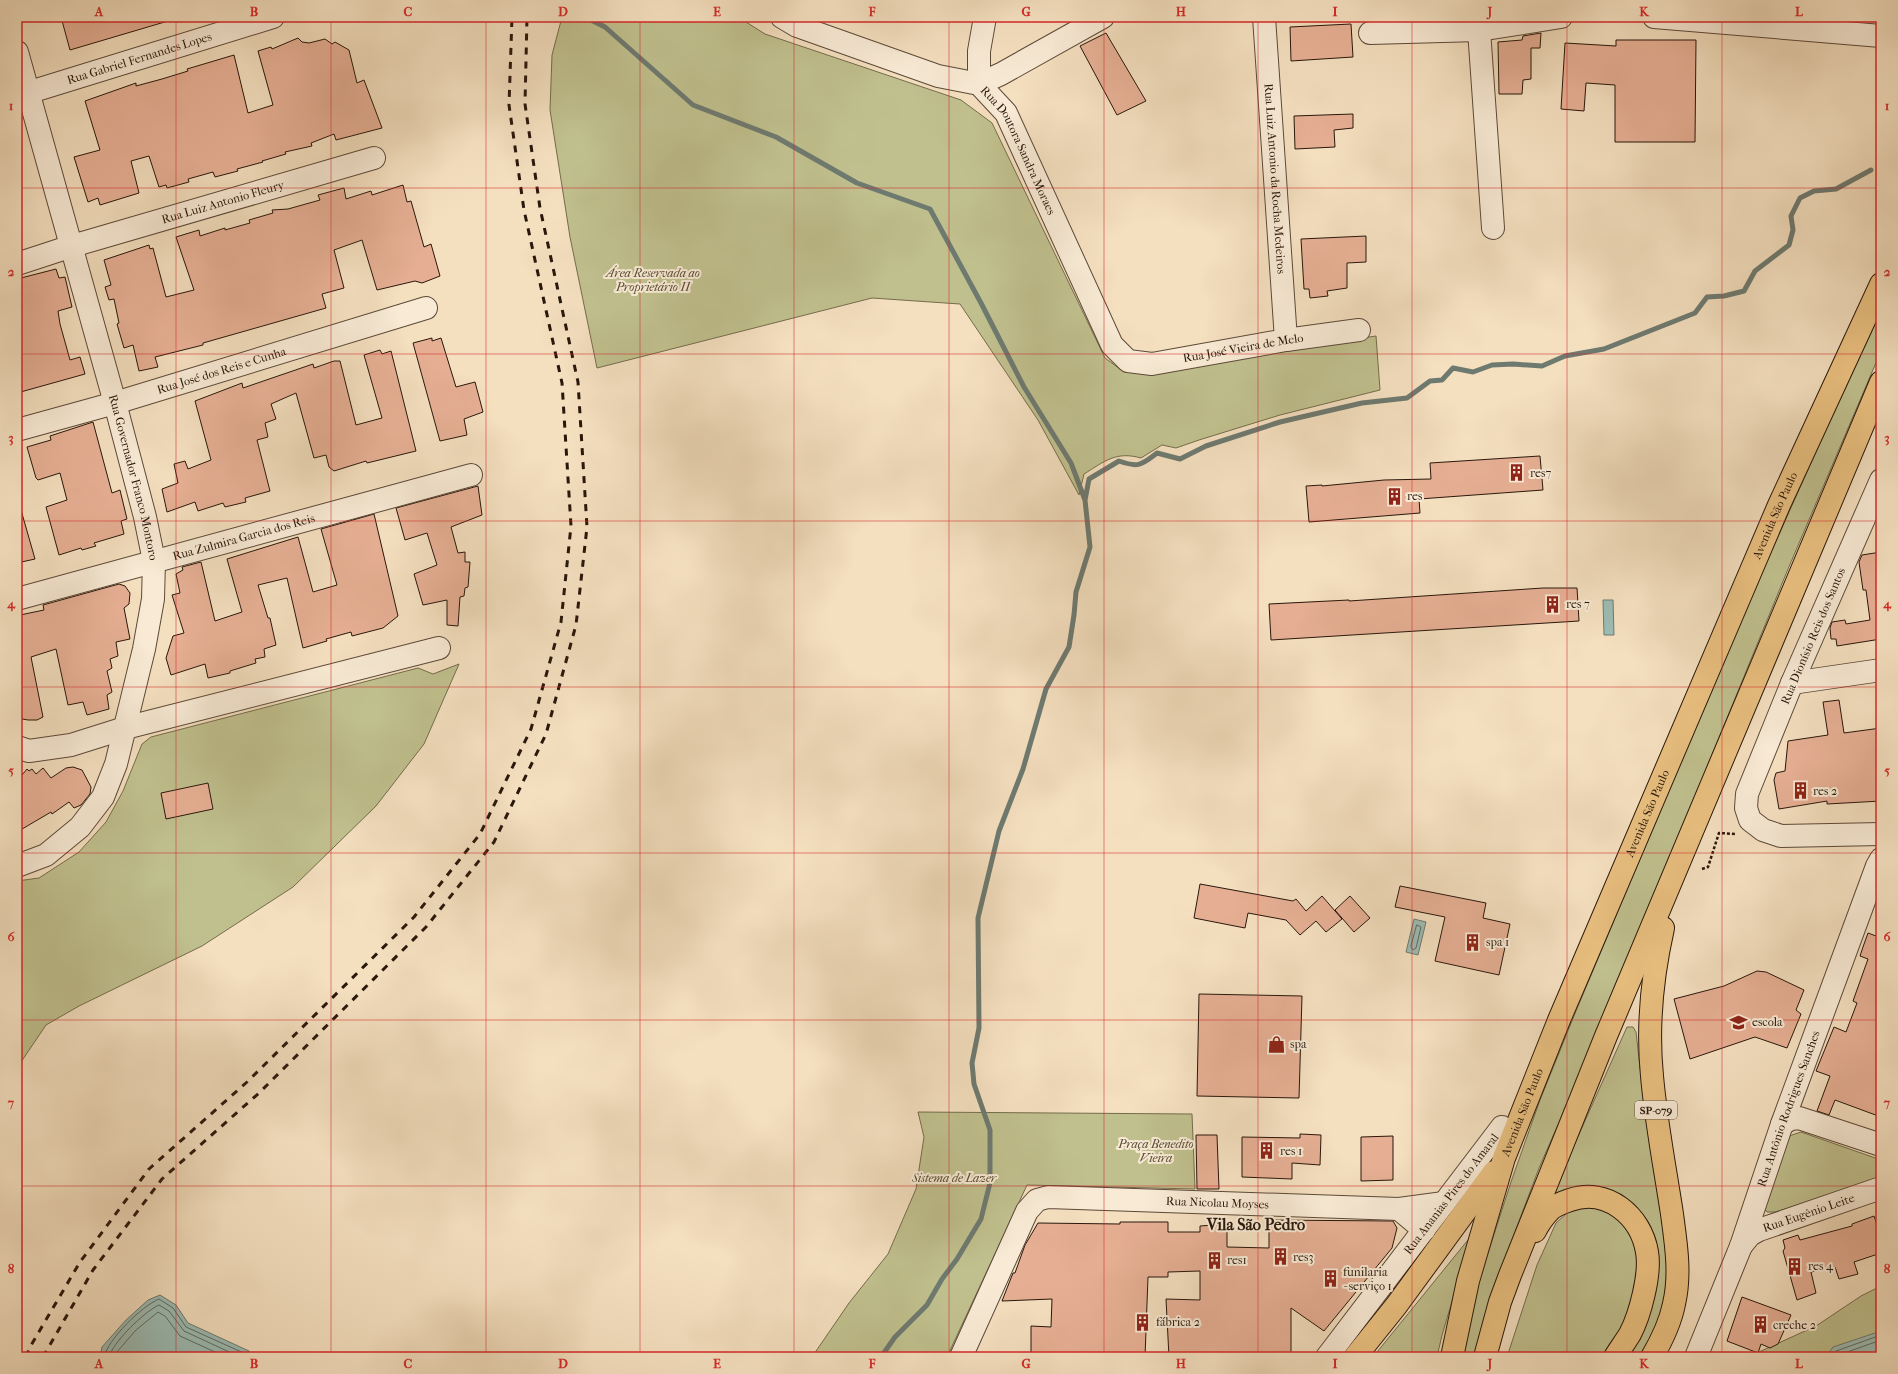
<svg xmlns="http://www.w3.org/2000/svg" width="1898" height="1374" font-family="'IM FELL French Canon',serif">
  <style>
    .green { fill: #c0c08e; stroke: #746c4c }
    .water { fill: #9cbcb4; stroke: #6e7a70 }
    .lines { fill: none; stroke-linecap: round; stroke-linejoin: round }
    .shore { stroke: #626a60; stroke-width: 1 }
    .stream { stroke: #6e7a70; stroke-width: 5 }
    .building { fill: #e6af94; stroke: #29170b }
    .minor-casing { stroke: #5c4938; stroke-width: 24 }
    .major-casing { stroke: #29170b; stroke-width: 24 }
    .path { stroke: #29170b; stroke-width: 2.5; stroke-dasharray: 3 2; stroke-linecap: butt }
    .minor { stroke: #f8ead5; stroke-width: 22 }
    .major { stroke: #eac080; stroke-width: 22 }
    .rail { stroke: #29170b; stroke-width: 3; stroke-dasharray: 7 7; stroke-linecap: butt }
    .grid { fill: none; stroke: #d62828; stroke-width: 1; stroke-opacity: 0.55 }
    .labels { text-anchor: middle; stroke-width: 4; stroke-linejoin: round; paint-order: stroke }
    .shield { fill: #f8ead5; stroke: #675648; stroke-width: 1 }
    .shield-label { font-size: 11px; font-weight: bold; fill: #29170b }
    .street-label { font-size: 12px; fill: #29170b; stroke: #f8ead5 }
    .park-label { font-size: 12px; font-style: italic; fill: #564a32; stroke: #f8ead5 }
    .poi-label { font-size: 12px; fill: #29170b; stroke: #f8ead5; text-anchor: start }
    .district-label { font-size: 16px; font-weight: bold; fill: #29170b; stroke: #f8ead5 }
    .neatline { fill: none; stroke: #d62828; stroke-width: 1.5 }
    .grid-label { font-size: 13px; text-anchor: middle; font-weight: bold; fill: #d62828 }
  </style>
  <rect width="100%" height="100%" fill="#f4dfbf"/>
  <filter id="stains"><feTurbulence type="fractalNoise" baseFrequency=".005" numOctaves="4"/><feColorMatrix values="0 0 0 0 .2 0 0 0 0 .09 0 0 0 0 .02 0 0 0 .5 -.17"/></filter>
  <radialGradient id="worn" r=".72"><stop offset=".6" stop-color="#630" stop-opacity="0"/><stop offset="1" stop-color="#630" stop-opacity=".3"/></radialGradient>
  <!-- green -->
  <path class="green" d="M562,17H738L765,34L961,100L992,123L1105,358L1124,372L1156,374L1282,350L1376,336L1380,390L1280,415L1199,440L1176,448L1162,445L1141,458C1116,451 1105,461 1084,474L1079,495L1038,420L960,304L872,298L597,368L570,237L550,110L552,55Z
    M1881,307V351L1788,569L1594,1043L1539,1168L1504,1261L1475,1357H1461L1478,1284L1511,1182L1540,1100L1576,1011L1733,637Z
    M459,664L424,744L376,806L293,887L202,946L79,1006L46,1025L17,1068V881L39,878L79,852L106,822L123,791L142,744L151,737L418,668L433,674Z
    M1627,1027H1633L1636,1032C1641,1079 1647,1126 1655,1174C1661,1207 1670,1242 1668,1276C1667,1305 1654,1331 1642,1357H1624L1655,1266V1238L1645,1219L1556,1196L1554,1194V1190Z
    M918,1112L1192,1114L1195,1189L1027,1185L947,1357H812L849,1303L888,1254L916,1189L924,1137Z
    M1801,1132L1881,1160V1177L1776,1212H1767L1764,1208L1789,1136Z
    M1598,1206L1614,1213L1638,1243L1639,1281L1623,1331L1603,1357H1507L1537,1265L1556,1223L1567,1213L1585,1207Z
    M1472,1235L1442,1335L1437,1357H1373Z
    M1881,1286V1357H1748L1816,1326L1861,1296Z"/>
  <!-- water -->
  <path class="water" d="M1603,600H1613L1614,635H1604Z
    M1414,919L1426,922L1418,955L1406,952Z
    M160,1295L176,1305L188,1323L249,1351L253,1357H100L102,1347L126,1320L148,1300Z
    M1881,1331V1357H1826L1833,1347Z"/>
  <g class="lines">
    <!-- shore -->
    <path class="shore" d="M1417,925L1421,927L1416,948L1413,950L1411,947Z
      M104,1357C108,1339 142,1306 159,1299L173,1308L186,1327L246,1354L248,1357
      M109,1357C112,1343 145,1311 159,1305L169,1311L184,1331L240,1357
      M115,1357L116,1353L136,1330L158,1312L165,1316L180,1336L226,1357
      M1831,1357L1836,1351L1881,1335
      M1837,1357L1839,1355L1881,1340"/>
    <!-- stream -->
    <path class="stream" d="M585,17L605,27L693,105L776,137L857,183L930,209L981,303L1024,387L1071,463L1085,500
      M881,1357L895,1337L927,1305L942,1279L957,1259L981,1219L990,1183V1130L974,1084L972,1063L979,1028L978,918L999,831L1023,769L1046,689L1069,647L1074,615L1076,592L1090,547L1085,500L1089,479L1119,461C1139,468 1141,465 1157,453L1180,459L1206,446L1280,422L1362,403L1407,398L1430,381L1442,380L1453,368L1473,372L1492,365L1513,364L1542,366L1565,356L1604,349L1695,313L1707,297L1724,296L1744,291L1755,271L1789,245L1793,230L1791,216L1800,198L1814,191L1836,189L1871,170"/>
  </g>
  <!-- building -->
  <path class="building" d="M61,17H167L168,21L70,50Z
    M1351,24L1353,57L1291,61L1290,27Z
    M1106,33L1146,101L1117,115L1080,46Z
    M1541,33L1540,48H1531V79L1523,80L1522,94H1499L1498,42L1522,40L1523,36Z
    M298,38L302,42L309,43L325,39L332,44L335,42L349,50L357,83L364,80L382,128L336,140L334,134L311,143L312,146L285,152L286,154L262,161L263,162L237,169L238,171L215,177L213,172L188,179L189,182L167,188L166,185L159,187L149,156L131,161L139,193L100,205L98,198L88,202L74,157L100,150L85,101L136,83V86L162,79L188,71L187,69L234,55L248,113L273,105L258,51L271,47L272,49Z
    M1616,40H1696L1695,142H1615V85L1586,83L1584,111L1561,109L1565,43L1616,46Z
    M1353,114V128L1334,130L1335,147L1295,149L1294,116Z
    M403,185L407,202L411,201L424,247L431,244L440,276L422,283L415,281L377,290L362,240L334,250L344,288L322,294L326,308L203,343V345L155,357L158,367L139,371L133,345L124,348L117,324L119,323L114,299L109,300L105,287L111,285L104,260L149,245L150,249L153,248L166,297L194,290L176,237L199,230L200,236L225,228V230L250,223L249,220L273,213L272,210L288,209L320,200L318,195L344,188L346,199L371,191L372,195Z
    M1366,236V262L1347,263V288L1327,291L1328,296L1310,298L1309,289H1304L1301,239Z
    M56,269L59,278L65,277L72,307L58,311L60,324L70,360L80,357L85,374L17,393V279Z
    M432,338V341L441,338L456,387L475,382L483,412L464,419L467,435L440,441L413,343Z
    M380,350L382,354L391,351L416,451L367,463L366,461L334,471L329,467L326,455L314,458L296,393L271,404L276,419L265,423L268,437L257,440L270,491L245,498L246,502L225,507L223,503L198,511L195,502L167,512L162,489L178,483L174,464L185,461L188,469L211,460L195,401L242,383L243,388L313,364L314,368L334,361H340L356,425L382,418L364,355Z
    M93,422L112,493L120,490L127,519L121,521L124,534L94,543L96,546L82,550L81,548L59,555L46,507L67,500L60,473L38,480L36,478L27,447L51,440L50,436Z
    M1540,456L1543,490L1419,499L1420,513L1309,522L1306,486L1322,485V486L1384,480L1431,479L1430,463Z
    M478,486L482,515L451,527L458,553L465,552V562H470L468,587L465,588L464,596L460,597L458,626L447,625V600L423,605L414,574L437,565L427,533L405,540L396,508Z
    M17,510H21L35,559L17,563Z
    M374,514L398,616L383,628L352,636L351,632L326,639L327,641L303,648L287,578L258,585L268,618H270L276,645L264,649L265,657L255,659L256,663L230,671V673L208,678L205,664L171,675L166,658L173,636L184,633L172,595L180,593L176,574L183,570L182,567L201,562L215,621L242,612L227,559L298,537L313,592L337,585L321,529Z
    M1881,552V639L1837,646L1836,639H1831L1830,628L1832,622L1845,620L1846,624L1870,620L1866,590H1863L1859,562L1862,555Z
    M119,584L125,586L130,593L129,604L124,608L130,639L116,642L118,656L110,659L112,668L107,671L112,692L107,695L109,709L87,715L83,702L68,705L56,649L31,657L43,717L37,720H28L17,718V623L22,622L20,615L44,610L43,605Z
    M1543,588H1577L1579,621L1271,640L1269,604L1349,600V601Z
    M1839,700L1844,733L1881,728V801L1827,804V801L1779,809L1774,780L1776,773L1785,771L1788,741L1828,735L1823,702Z
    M73,767L82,770L91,787L90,794L81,805L74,808L69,802L52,814L51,812L17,832V781L27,769L29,771L32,769L36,774L43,768L51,778L66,768Z
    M208,783L213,809L166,819L161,793Z
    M1200,884L1293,901L1296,899L1306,911L1322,896L1342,919L1326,932L1316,921L1300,935L1286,920L1248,913L1245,928L1194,918Z
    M1400,886L1486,903L1483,918L1510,924L1499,975L1435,961L1445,917L1395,907Z
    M1350,896L1370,918L1354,932L1335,910Z
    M1879,927H1881V1117L1835,1100L1829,1115L1817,1111L1830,1076L1816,1071L1834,1027L1846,1032L1857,1003L1853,1001L1868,959L1860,956L1863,947L1868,933L1876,936Z
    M1757,971L1766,972L1804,990L1796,1010L1801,1014L1787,1048L1755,1037L1690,1059L1674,999L1724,986Z
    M1199,994L1302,996L1299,1098L1197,1096Z
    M1300,1134L1321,1135L1320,1165L1292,1163V1179L1242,1177V1137L1300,1138Z
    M1196,1135H1217L1219,1189H1197Z
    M1393,1136V1180L1361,1181V1137Z
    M1874,1216L1881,1236V1253L1854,1262L1858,1274L1839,1279L1835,1267L1811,1272L1816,1293L1797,1300L1783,1251L1785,1248L1783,1240L1798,1235L1800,1240L1852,1226V1224Z
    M1269,1220L1393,1221L1397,1228L1392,1248L1324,1331L1291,1308V1357H1169L1166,1299L1200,1300V1271L1168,1272V1277H1148L1145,1357H1031V1326L1051,1327L1052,1299L1002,1301L1013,1273H1015L1025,1245L1038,1223L1120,1224V1222H1168V1232H1200V1226L1227,1224V1247L1269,1248Z
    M1742,1297L1791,1315L1778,1344L1770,1348L1761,1344L1758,1353L1727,1341Z"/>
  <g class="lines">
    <defs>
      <g id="minor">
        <path id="s1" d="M782,17L797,26L938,76L979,84L1006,113L1112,345L1128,361L1152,364L1286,340L1359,330"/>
        <path d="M985,17L979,51V84L1001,74L1103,17"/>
        <path id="s2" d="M1264,17L1286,340"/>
        <path d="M1654,17L1881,36"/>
        <path d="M1479,30L1493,228"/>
        <path d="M1370,33L1479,30L1561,17"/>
        <path id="s3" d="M17,52L115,403L145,517L154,561L153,599L144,649L116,764L103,797L80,827L46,855L17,866"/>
        <path id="s4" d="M17,96L273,17"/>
        <path id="s5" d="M17,264L72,246L374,158"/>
        <path id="s6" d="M17,430L115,403L426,308"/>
        <path d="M1881,480L1792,683L1747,794L1746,808L1750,820L1763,830L1781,836L1881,834"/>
        <path id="s7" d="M17,599L471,475"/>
        <path d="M1792,683L1881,670"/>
        <path d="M17,747L29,751L71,745L125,728L439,648"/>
        <path d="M1782,1124L1791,1119L1799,1118L1881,1145"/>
        <path d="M1424,1230L1399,1209L1444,1203"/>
        <path id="s8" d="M1741,1246L1750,1235L1759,1230L1881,1188"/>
        <path id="s9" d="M961,1357L1027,1211L1037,1200L1048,1197L1399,1209"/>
        <path id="s10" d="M1327,1357L1502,1127"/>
        <path id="s11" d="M1696,1357L1741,1246L1782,1124L1877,866L1881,859"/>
      </g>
      <g id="major">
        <path d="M1535,1231C1539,1223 1545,1215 1551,1209C1556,1205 1564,1202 1570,1200C1607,1187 1641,1216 1647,1252C1651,1274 1640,1315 1630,1334C1625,1342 1620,1349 1615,1357"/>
        <path d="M1355,1357L1396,1306L1494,1172"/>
        <path id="s12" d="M1452,1357L1468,1281L1504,1158L1559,1020L1779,505L1881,284"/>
        <path d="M1485,1357L1500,1302L1510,1275L1606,1036L1881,382"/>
        <path d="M1652,1357C1662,1340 1670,1324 1674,1304C1681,1274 1676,1244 1672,1214C1665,1168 1656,1122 1652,1076C1647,1026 1652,977 1663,928"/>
      </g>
    </defs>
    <!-- minor casing -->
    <use href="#minor" class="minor-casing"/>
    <!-- major casing -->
    <use href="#major" class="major-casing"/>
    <!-- path -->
    <path class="path" d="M1702,869L1708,867L1719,833L1736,834"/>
    <!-- minor -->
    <use href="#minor" class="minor"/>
    <!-- major -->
    <use href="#major" class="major"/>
    <!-- rail -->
    <path class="rail" d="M26,1357L30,1347L80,1262L149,1169L247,1082L414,917L480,834L531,729L561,622L571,526L562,383L524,210L509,105L512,17
      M43,1357L93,1270L162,1179L259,1093L426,927L494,842L546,734L576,625L587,527L578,382L540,208L525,104L527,17"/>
  </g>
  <!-- grid -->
  <path class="grid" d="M176,17V1357M331,17V1357M486,17V1357M640,17V1357M794,17V1357M949,17V1357M1104,17V1357M1258,17V1357M1412,17V1357M1567,17V1357M1722,17V1357M17,188H1881M17,354H1881M17,521H1881M17,687H1881M17,853H1881M17,1020H1881M17,1186H1881"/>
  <!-- icons -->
  <defs>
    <symbol id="building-bare" viewBox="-9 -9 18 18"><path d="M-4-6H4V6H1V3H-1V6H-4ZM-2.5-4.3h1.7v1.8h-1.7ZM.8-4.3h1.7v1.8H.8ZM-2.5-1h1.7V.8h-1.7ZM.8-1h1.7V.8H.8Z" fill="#8f2418" stroke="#f8ead5" stroke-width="2.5" paint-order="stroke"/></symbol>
    <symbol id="school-bare" viewBox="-9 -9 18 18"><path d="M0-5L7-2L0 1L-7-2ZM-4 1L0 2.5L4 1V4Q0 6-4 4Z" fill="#8f2418" stroke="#f8ead5" stroke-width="2.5" paint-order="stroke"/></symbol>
    <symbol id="shop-bare" viewBox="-9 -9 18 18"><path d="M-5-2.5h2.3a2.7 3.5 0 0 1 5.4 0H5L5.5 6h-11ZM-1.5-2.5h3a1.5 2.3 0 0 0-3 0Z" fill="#8f2418" stroke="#f8ead5" stroke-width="2.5" paint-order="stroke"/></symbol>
  </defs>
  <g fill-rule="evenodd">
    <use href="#building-bare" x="1504" y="460" width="25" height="25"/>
    <use href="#building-bare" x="1382" y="484" width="25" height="25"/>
    <use href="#building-bare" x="1540" y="592" width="25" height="25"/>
    <use href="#building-bare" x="1788" y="778" width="25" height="25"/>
    <use href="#building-bare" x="1460" y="930" width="25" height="25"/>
    <use href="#school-bare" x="1726" y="1010" width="25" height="25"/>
    <use href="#shop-bare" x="1264" y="1032" width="25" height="25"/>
    <use href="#building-bare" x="1254" y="1138" width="25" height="25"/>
    <use href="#building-bare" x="1268" y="1244" width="25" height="25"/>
    <use href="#building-bare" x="1202" y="1248" width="25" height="25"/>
    <use href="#building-bare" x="1782" y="1254" width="25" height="25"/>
    <use href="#building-bare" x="1318" y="1266" width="25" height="25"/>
    <use href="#building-bare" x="1130" y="1310" width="25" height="25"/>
    <use href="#building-bare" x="1748" y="1312" width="25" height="25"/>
  </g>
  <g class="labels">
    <!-- shield labels -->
    <rect class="shield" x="1635" y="1101" width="42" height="18" rx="3"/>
    <g class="shield-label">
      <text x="1656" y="1114">SP-079</text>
    </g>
    <!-- street labels -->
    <g class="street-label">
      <text dy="4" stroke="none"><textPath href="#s4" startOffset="128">Rua Gabriel Fernandes Lopes</textPath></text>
      <text dy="4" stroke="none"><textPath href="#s1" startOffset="287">Rua Doutora Sandra Moraes</textPath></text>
      <text dy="4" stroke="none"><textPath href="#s2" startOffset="162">Rua Luiz Antonio da Rocha Medeiros</textPath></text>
      <text dy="4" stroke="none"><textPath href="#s5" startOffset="215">Rua Luiz Antonio Fleury</textPath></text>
      <text dy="4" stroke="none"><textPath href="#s1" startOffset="643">Rua José Vieira de Melo</textPath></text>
      <text dy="4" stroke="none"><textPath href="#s6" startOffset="213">Rua José dos Reis e Cunha</textPath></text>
      <text dy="4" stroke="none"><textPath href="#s3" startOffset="441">Rua Governador Franco Montoro</textPath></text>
      <text dy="4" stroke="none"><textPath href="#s12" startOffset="903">Avenida São Paulo</textPath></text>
      <text dy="4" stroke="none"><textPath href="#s7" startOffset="235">Rua Zulmira Garcia dos Reis</textPath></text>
      <text transform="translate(1813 636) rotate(-67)" y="4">Rua Dionísio Reis dos Santos</text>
      <text dy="4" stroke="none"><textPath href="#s12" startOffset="579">Avenida São Paulo</textPath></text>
      <text dy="4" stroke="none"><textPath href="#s11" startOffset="265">Rua Antônio Rodrigues Sanches</textPath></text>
      <text dy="4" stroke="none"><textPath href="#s12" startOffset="255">Avenida São Paulo</textPath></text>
      <text dy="4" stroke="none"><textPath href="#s10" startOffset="205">Rua Ananias Pires do Amaral</textPath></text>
      <text dy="4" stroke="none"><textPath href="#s9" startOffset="356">Rua Nicolau Moyses</textPath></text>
      <text dy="4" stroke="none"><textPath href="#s8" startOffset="77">Rua Eugênio Leite</textPath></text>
    </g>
    <!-- park labels -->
    <g class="park-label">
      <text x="653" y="277">Área Reservada ao<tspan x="653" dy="14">Proprietário II</tspan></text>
      <text x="1156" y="1148">Praça Benedito<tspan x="1156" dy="14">Vieira</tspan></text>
      <text x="954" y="1182">Sistema de Lazer</text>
    </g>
    <!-- poi labels -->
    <g class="poi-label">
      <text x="1530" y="477">res7</text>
      <text x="1407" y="500">res</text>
      <text x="1566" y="608">res 7</text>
      <text x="1813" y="795">res 2</text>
      <text x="1486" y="946">spa 1</text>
      <text x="1752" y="1026">escola</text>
      <text x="1290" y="1048">spa</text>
      <text x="1280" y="1155">res 1</text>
      <text x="1293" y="1261">res3</text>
      <text x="1227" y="1264">res1</text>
      <text x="1808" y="1270">res 4</text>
      <text x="1343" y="1276">funilaria<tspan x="1343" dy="14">- serviço 1</tspan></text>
      <text x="1156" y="1326">fábrica 2</text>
      <text x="1773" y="1329">creche 2</text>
    </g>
    <!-- district labels -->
    <g class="district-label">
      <text x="1256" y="1230">Vila São Pedro</text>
    </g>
  </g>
  <!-- margin -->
  <rect width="1898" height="1374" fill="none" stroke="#f4dfbf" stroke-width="44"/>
  <rect x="22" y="22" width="1854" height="1330" class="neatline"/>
  <g class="grid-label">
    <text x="99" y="16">A</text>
    <text x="254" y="16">B</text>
    <text x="408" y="16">C</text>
    <text x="563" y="16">D</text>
    <text x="717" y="16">E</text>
    <text x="872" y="16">F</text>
    <text x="1026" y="16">G</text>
    <text x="1181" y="16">H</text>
    <text x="1335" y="16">I</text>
    <text x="1490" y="16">J</text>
    <text x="1644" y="16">K</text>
    <text x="1799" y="16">L</text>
    <text x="11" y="110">1</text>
    <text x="1887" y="110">1</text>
    <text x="11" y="276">2</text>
    <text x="1887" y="276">2</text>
    <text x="11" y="442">3</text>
    <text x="1887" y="442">3</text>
    <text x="11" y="608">4</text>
    <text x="1887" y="608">4</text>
    <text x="11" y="775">5</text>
    <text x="1887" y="775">5</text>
    <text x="11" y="941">6</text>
    <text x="1887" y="941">6</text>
    <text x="11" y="1107">7</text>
    <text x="1887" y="1107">7</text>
    <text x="11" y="1273">8</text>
    <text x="1887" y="1273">8</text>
    <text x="99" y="1368">A</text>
    <text x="254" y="1368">B</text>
    <text x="408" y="1368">C</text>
    <text x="563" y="1368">D</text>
    <text x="717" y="1368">E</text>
    <text x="872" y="1368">F</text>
    <text x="1026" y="1368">G</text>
    <text x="1181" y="1368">H</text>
    <text x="1335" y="1368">I</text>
    <text x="1490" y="1368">J</text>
    <text x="1644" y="1368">K</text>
    <text x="1799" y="1368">L</text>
  </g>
  <rect width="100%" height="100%" filter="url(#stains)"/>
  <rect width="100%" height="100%" fill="url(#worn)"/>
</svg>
